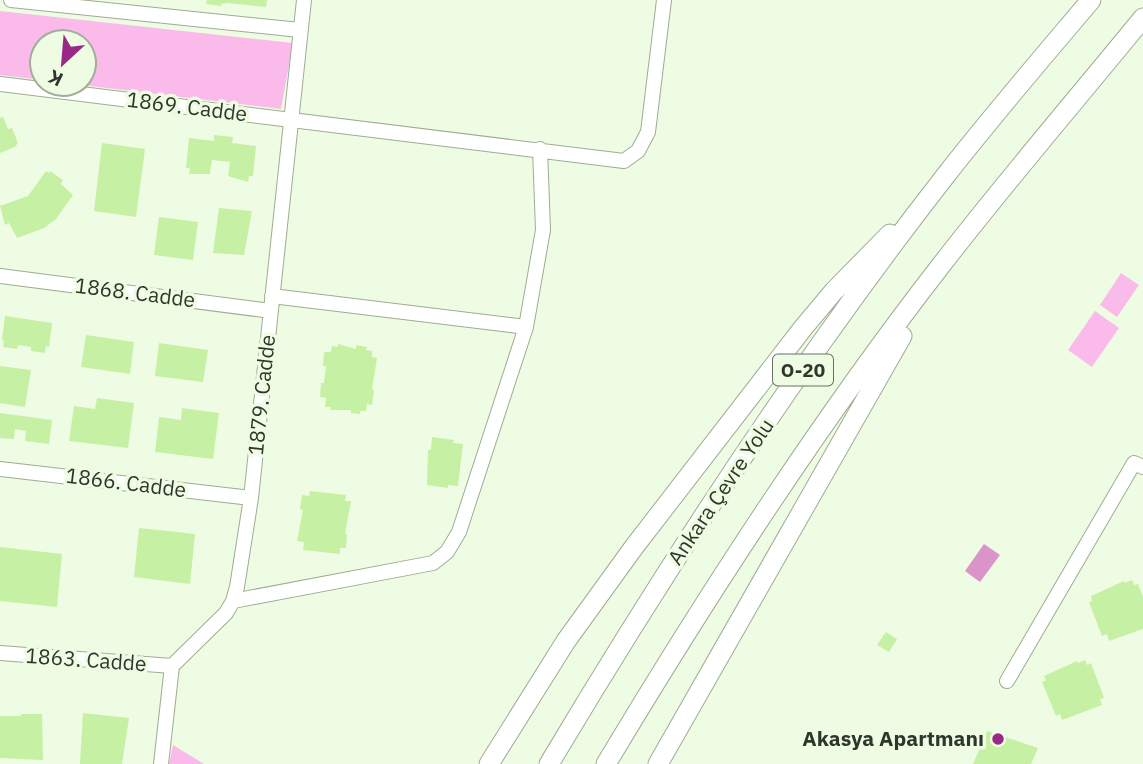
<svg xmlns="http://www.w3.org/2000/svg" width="1143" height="764" font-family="'IBM Plex Sans',sans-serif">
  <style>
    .green { fill: #fabbeb }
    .water { fill: #db94ca }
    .building { fill: #c6f0a3 }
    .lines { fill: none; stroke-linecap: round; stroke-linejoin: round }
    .minor-casing { stroke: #9eac94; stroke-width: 16 }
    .highway-casing { stroke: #9eac94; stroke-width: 21 }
    .minor { stroke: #fff; stroke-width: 14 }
    .highway { stroke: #fff; stroke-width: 19 }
    .poi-dot { fill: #992887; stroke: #eefce3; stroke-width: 2.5 }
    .labels { text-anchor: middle; stroke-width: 7; stroke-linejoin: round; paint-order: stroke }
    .shield { fill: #eefce3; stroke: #6a7163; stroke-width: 2 }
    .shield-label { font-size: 19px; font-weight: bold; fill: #31362c }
    .street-label { font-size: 21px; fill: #31362c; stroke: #eefce3 }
    .poi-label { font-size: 21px; font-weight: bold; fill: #31362c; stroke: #eefce3; text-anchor: end }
  </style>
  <rect width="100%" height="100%" fill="#eefce3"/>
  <!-- green -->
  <path class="green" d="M0,11L293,43L281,109L74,84H84V42H42V80L0,75Z
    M1121,273L1139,285L1117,317L1100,305Z
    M1095,311L1119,328L1092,367L1068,350Z
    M173,745L204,764H169Z"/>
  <!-- water -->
  <path class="water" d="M984,544L1000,555L980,582L965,571Z"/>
  <!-- building -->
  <path class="building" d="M207,0H267L266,7L228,3L221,4V6L206,4Z
    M3,117L8,129L12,128L18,143L16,144L17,146L0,153V118Z
    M214,135L233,137L232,143L256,146L253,176H249L248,182L228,176L230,162L212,160L210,174H189L190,168H186L189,138L214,141Z
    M102,143L145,149L136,217L94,211Z
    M46,171L49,173L50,171L63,180L61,184L73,195L56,219L44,228L17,238L9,223L5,225L0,206L28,196Z
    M219,208L252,211L244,255L213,253Z
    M159,217L198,222L193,260L154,255Z
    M5,316L52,323L49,347L46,346L45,353L31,351V347L18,345L17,349L3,347L4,341L2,340Z
    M86,335L134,342L130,374L81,367Z
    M159,343L208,350L203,382L155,376Z
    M338,344L356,349V345L367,347L366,350L372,351V357L377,358L372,389L374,390L372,405L367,404L366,411H360V414L351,413V410H330L331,407H325L326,398L320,397L321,383H324L326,366H323L324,352H331L332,346L338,347Z
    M0,366L31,370L25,407L0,403Z
    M97,398L134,403L128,448L69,441L74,406L95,409Z
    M182,408L219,413L213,459L155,452L159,417L181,420Z
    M0,413L52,420L49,444L25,441L26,431L15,429L14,439L0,438Z
    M432,437L454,440L453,443L463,444L458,486L448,485V488L427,485L428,450H431Z
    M310,491L346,495L345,501H351L345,534H347L346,548H340V554L303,550L304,542L297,541L303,510L300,509L302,495L309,496Z
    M139,528L195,534L190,584L134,577Z
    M0,547L62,554L57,607L0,601Z
    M1132,580L1134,585L1138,584L1143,597V629L1109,641L1107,634L1102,636L1089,602L1092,601L1091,596L1124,581L1125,583Z
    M886,632L897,639L889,652L877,645Z
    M1085,660L1087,665L1091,663L1104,698L1100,699L1102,705L1062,720L1060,714L1056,716L1042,682L1046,680L1044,676L1077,661L1078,663Z
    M83,713L129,718L122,764H80Z
    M21,714H42L43,760L0,758V716H21Z
    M987,731L1038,748L1031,764H973Z"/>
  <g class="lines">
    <defs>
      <path id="minor" d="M11,0L300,30
        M0,84L624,161L638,151L648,132L664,0
        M0,276L271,311
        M272,296L526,327
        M0,469L251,498
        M233,601L433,563L447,552L459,532L526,327L543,230L540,149
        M0,653L172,666
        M1007,681L1134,463L1143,467
        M161,764L172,666L226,613L233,601L237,587L251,498L304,0"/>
      <path id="highway" d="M489,764L566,641L634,547L803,328L834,291L890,234
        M549,764C670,561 800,362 946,175C992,116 1042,58 1091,0
        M606,764C709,592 819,422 942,264C1007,180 1076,100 1143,18
        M658,764L902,336"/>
    </defs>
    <!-- minor casing -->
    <use href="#minor" class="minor-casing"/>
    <!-- highway casing -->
    <use href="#highway" class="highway-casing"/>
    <!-- minor -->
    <use href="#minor" class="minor"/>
    <!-- highway -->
    <use href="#highway" class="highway"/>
  </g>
  <!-- markers -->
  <circle class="poi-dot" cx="998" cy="739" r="7"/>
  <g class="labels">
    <!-- shield labels -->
    <rect class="shield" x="773" y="354.5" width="60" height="31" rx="5"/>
    <g class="shield-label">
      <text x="803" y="377">O-20</text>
    </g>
    <!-- street labels -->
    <g class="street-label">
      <text transform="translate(187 107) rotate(7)" y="7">1869. Cadde</text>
      <text transform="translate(135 293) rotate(7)" y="7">1868. Cadde</text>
      <text transform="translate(262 395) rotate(-84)" y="7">1879. Cadde</text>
      <text transform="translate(126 483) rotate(7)" y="7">1866. Cadde</text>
      <text transform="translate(721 492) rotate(-56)" y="7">Ankara Çevre Yolu</text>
      <text transform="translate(86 660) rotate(4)" y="7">1863. Cadde</text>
    </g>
    <!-- poi labels -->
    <g class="poi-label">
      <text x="984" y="746">Akasya Apartmanı</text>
    </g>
  </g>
  <!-- north arrow -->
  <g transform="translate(63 63) rotate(206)"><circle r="33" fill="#eefce3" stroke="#a2ad9a" stroke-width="2"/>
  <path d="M0-5L12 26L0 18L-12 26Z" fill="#992887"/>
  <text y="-10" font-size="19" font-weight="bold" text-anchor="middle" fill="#31362c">K</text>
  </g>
</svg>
